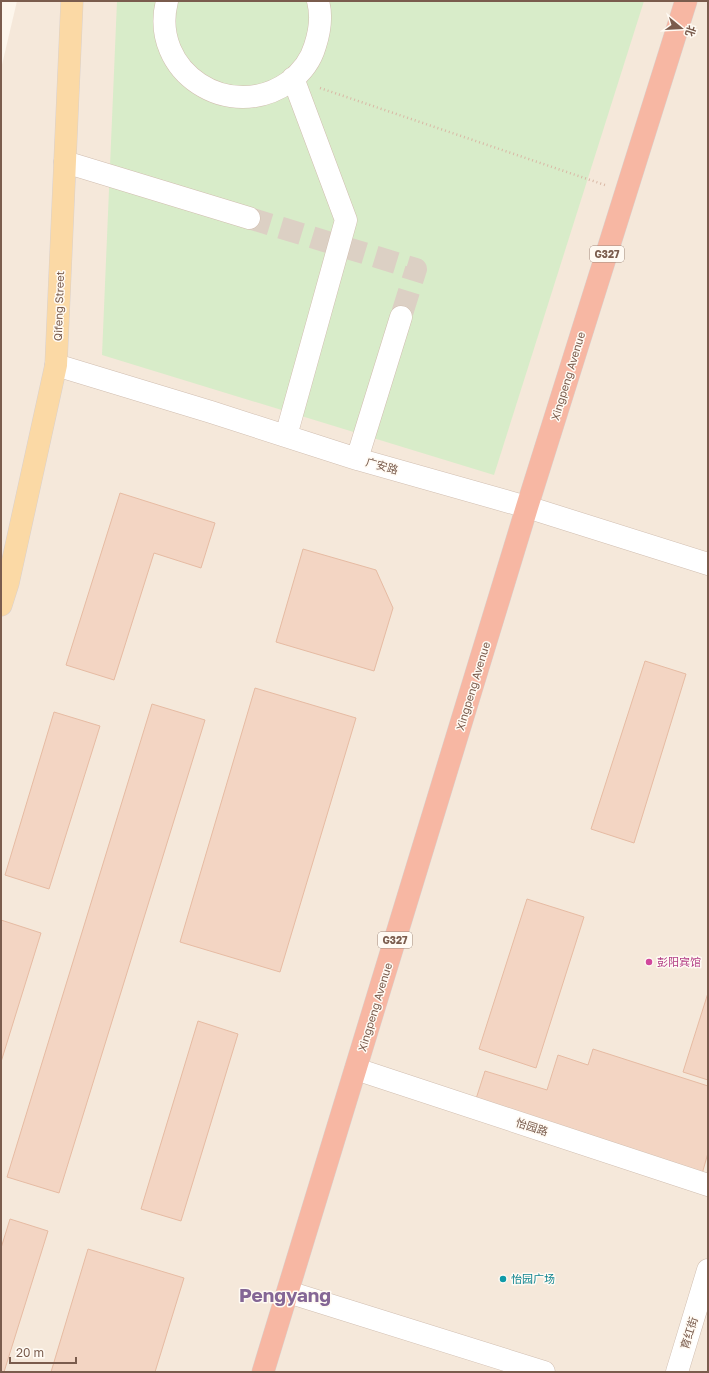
<svg xmlns="http://www.w3.org/2000/svg" width="709" height="1373" font-family="'Golos Text','Noto Sans SC',sans-serif">
  <style>
    .residential { fill: #f5e8da }
    .green { fill: #d8ecc9 }
    .building { fill: #f3d5c3; stroke: #e6bba3 }
    .lines { fill: none; stroke-linecap: round; stroke-linejoin: round }
    .minor-tunnel { stroke: #dcd0c4; stroke-width: 22; stroke-dasharray: 22 11; stroke-linecap: butt }
    .minor-casing { stroke: #d1beb0; stroke-width: 23 }
    .major-casing { stroke: #dad1cd; stroke-width: 23 }
    .highway-casing { stroke: #dad1cd; stroke-width: 23 }
    .path { stroke: #d9b8a5; stroke-width: 2.5; stroke-dasharray: 1 3; stroke-linecap: butt }
    .minor { stroke: #fff; stroke-width: 22 }
    .major { stroke: #fbd9a5; stroke-width: 22 }
    .highway { stroke: #f7b7a3; stroke-width: 22 }
    .hotel-dot { fill: #d1479c; stroke: #fffaf3; stroke-width: 1.5 }
    .culture-dot { fill: #0f9aa8; stroke: #fffaf3; stroke-width: 1.5 }
    .labels { text-anchor: middle; stroke-width: 3; stroke-linejoin: round; paint-order: stroke }
    .shield { fill: #fffaf3; stroke: #a28b7f; stroke-width: 1 }
    .shield-label { font-size: 10px; font-weight: bold; fill: #7a5c4d }
    .street-label { font-size: 11px; fill: #7a5c4d; stroke: #fffaf3 }
    .hotel-label { font-size: 11px; fill: #b23c85; stroke: #fffaf3; text-anchor: start }
    .culture-label { font-size: 11px; fill: #0d838f; stroke: #fffaf3; text-anchor: start }
    .town-label { font-size: 19px; font-weight: bold; fill: #846695; stroke: #fffaf3 }
  </style>
  <rect width="100%" height="100%" fill="#fdf6ec"/>
  <!-- residential -->
  <path class="residential" d="M17,1H708V1372H1V69Z"/>
  <!-- green -->
  <path class="green" d="M117,1H644L494,475L102,355Z"/>
  <!-- building -->
  <path class="building" d="M120,493L215,523L201,568L154,553L114,680L66,665Z
    M303,549L376,570L393,608L374,671L276,642Z
    M645,661L686,674L634,843L591,829Z
    M255,688L356,718L280,972L180,942Z
    M152,704L205,720L59,1193L7,1177Z
    M54,712L100,726L49,889L5,875Z
    M527,899L584,917L536,1068L479,1049Z
    M1,920L41,933L1,1062Z
    M708,993V1080L683,1072Z
    M198,1021L238,1034L181,1221L141,1209Z
    M593,1049L708,1086V1153L702,1174L475,1102L485,1071L547,1090L558,1055L588,1065Z
    M10,1219L48,1231L4,1372H1V1248Z
    M88,1249L184,1278L155,1372H51Z"/>
  <g class="lines">
    <!-- minor-tunnel -->
    <path class="minor-tunnel" d="M249,218L416,269L401,317"/>
    <defs>
      <path id="minor" d="M167,1C149,72 230,124 289,82C301,73 311,60 315,46C320,31 322,16 318,1
        M65,162L249,218
        M56,365L211,412L357,459L527,507L708,564
        M286,436L346,220L293,78
        M357,459L401,317
        M356,1069L708,1185
        M288,1292L544,1372
        M677,1372L708,1270"/>
      <path id="major" d="M1,605L8,583L56,365L72,1"/>
      <path id="highway" d="M263,1372L527,507L686,1"/>
    </defs>
    <!-- minor casing -->
    <use href="#minor" class="minor-casing"/>
    <!-- major casing -->
    <use href="#major" class="major-casing"/>
    <!-- highway casing -->
    <use href="#highway" class="highway-casing"/>
    <!-- path -->
    <path class="path" d="M320,88L605,185"/>
    <!-- minor -->
    <use href="#minor" class="minor"/>
    <!-- major -->
    <use href="#major" class="major"/>
    <!-- highway -->
    <use href="#highway" class="highway"/>
  </g>
  <!-- markers -->
  <circle class="hotel-dot" cx="649" cy="962" r="4"/>
  <circle class="culture-dot" cx="503" cy="1279" r="4"/>
  <g class="labels">
    <!-- shield labels -->
    <g class="shield">
      <rect x="590" y="246" width="34" height="16" rx="3"/>
      <rect x="378" y="932" width="34" height="16" rx="3"/>
    </g>
    <g class="shield-label">
      <text x="607" y="258">G327</text>
      <text x="395" y="944">G327</text>
    </g>
    <!-- street labels -->
    <g class="street-label">
      <text transform="translate(59 306) rotate(-88)" y="4">Qifeng Street</text>
      <text transform="translate(568 376) rotate(-73)" y="4">Xingpeng Avenue</text>
      <text transform="translate(382 466) rotate(16)" y="4">广安路</text>
      <text transform="translate(473 686) rotate(-73)" y="4">Xingpeng Avenue</text>
      <text transform="translate(375 1007) rotate(-73)" y="4">Xingpeng Avenue</text>
      <text transform="translate(532 1127) rotate(18)" y="4">怡园路</text>
      <text transform="translate(689 1333) rotate(-73)" y="4">育红街</text>
    </g>
    <!-- hotel labels -->
    <g class="hotel-label">
      <text x="657" y="966">彭阳宾馆</text>
    </g>
    <!-- culture labels -->
    <g class="culture-label">
      <text x="511" y="1283">怡园广场</text>
    </g>
    <!-- town labels -->
    <g class="town-label">
      <text x="285" y="1302">Pengyang</text>
    </g>
  </g>
  <!-- border -->
  <rect width="709" height="1373" fill="none" stroke="#7a5c4d" stroke-width="4"/>
  <!-- north arrow -->
  <g transform="translate(681 28) rotate(108)" stroke="#fffaf3" stroke-width="3" paint-order="stroke">
  <path d="M0-3L7 15L0 10L-7 15Z" fill="#7a5c4d"/>
  <text y="-6" font-size="11" font-weight="bold" text-anchor="middle" fill="#7a5c4d">北</text>
  </g>
  <!-- scale -->
  <path d="M10 1357v6h66v-6" fill="none" stroke="#7a5c4d" stroke-width="2"/>
  <text x="16" y="1357" font-size="12" fill="#7a5c4d" stroke="#fffaf3" stroke-width="3" paint-order="stroke">20 m</text>
</svg>
